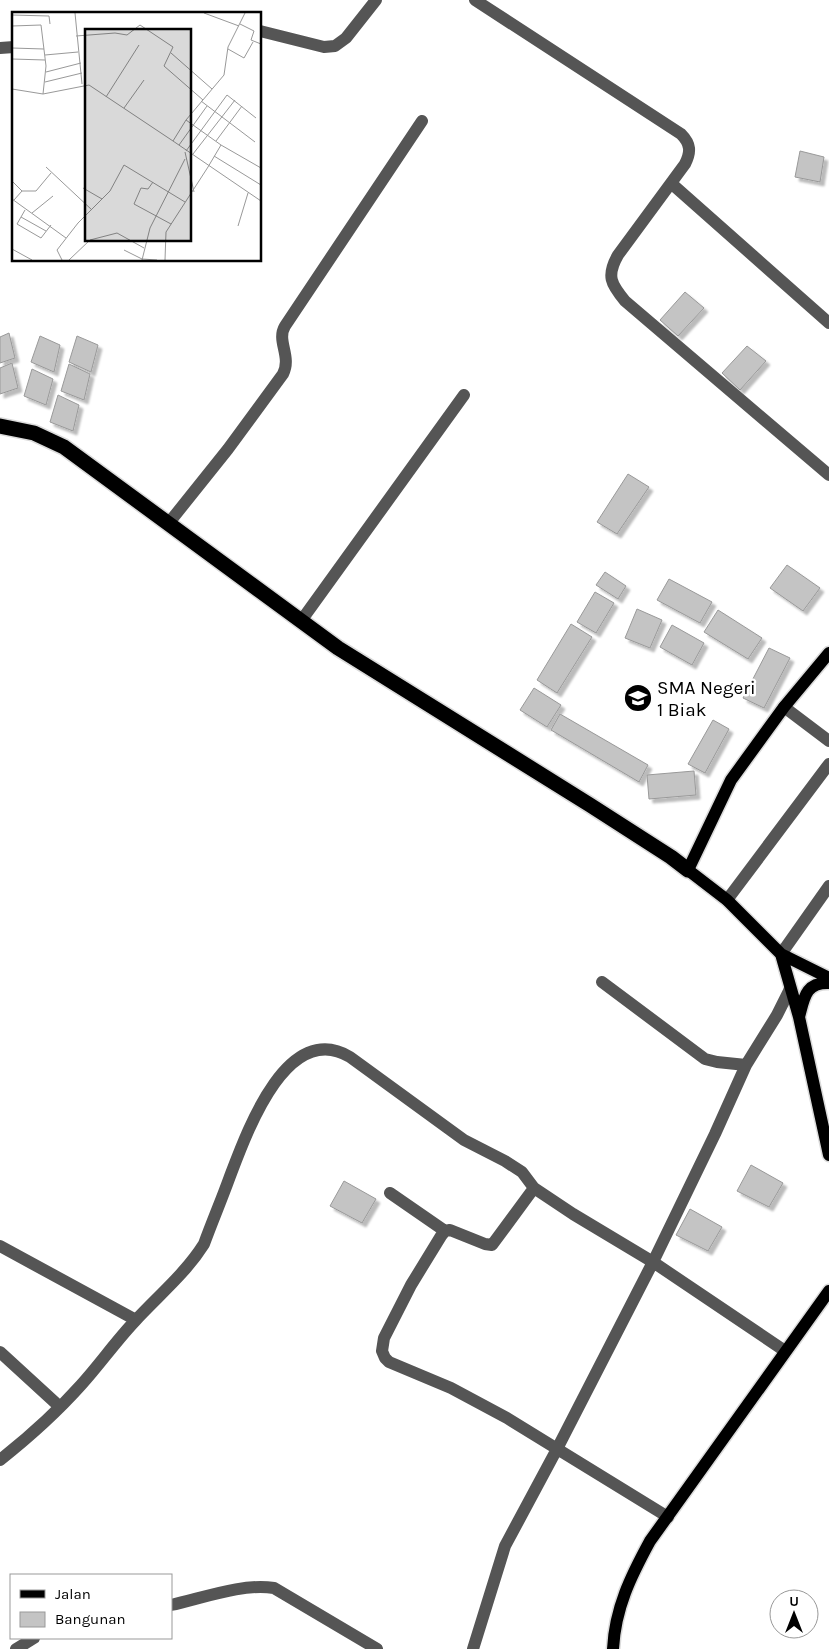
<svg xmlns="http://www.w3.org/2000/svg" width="829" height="1649" font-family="Karla,sans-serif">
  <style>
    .building { fill: #c4c4c4; stroke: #999; filter: url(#shadow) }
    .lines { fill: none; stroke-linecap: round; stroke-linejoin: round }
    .major-casing { stroke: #dbdbdb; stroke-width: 15 }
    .highway-casing { stroke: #dbdbdb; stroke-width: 18 }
    .minor { stroke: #555; stroke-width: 12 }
    .major { stroke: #000; stroke-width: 12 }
    .highway { stroke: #000; stroke-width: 15 }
    .labels { text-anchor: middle; stroke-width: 5; stroke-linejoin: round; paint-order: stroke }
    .poi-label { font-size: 19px; fill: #000; stroke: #fff; text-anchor: start }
    .inset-road { fill: none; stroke: #999; stroke-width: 1 }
    .view { fill: #000; fill-opacity: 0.15; stroke: #000; stroke-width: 2.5 }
    .inset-edge { fill: none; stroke: #000; stroke-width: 2.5 }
  </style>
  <defs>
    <filter id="shadow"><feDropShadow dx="4" dy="4" stdDeviation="1" flood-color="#0004"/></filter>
  </defs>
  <rect width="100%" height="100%" fill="#fff"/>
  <!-- building -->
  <path class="building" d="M800,151L824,157L820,182L795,177Z
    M685,292L704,308L678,336L660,320Z
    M9,333L15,358L0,363V337Z
    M40,336L60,345L54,372L31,362Z
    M77,336L98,345L91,372L69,362Z
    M747,346L766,361L740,390L722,373Z
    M12,363L18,388L0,394V368Z
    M69,364L90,374L84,400L61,391Z
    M32,369L53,379L46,405L24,396Z
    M58,395L79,405L73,431L50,422Z
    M628,474L649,487L617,534L597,522Z
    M787,565L820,588L803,611L770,588Z
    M605,572L626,586L618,599L596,585Z
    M669,579L712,602L700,623L657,600Z
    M595,592L614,603L596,633L577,622Z
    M637,609L662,620L650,648L625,638Z
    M718,610L762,638L748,659L704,632Z
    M571,624L592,637L557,693L537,680Z
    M672,625L704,643L692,665L660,647Z
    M769,648L790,658L764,708L743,698Z
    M534,688L561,705L547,727L520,710Z
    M560,714L648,765L639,782L551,730Z
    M713,720L729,729L705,773L688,764Z
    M694,771L696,795L649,799L647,775Z
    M751,1165L783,1183L769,1207L737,1191Z
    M344,1181L376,1199L362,1223L330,1206Z
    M690,1209L722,1227L708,1251L676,1235Z"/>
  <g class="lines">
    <defs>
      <path id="major" d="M829,653L784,707L731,780L688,870L727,900L781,954L829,978
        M781,954L799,1017L829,1155
        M799,1017C804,999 805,982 829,983
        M613,1649C615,1608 631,1576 650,1541L829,1291"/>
      <path id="highway" d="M0,426L34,433L64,447L338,648L590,805L671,857L688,870"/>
    </defs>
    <!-- major casing -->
    <use href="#major" class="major-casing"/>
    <!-- highway casing -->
    <use href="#highway" class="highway-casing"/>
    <!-- minor -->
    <path class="minor" d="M475,0L681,134C691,144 691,152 685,164L618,255C606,276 611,284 625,301L829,475
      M260,31L324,47L335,46L346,38L376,0
      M0,48L14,47
      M672,184L829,323
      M168,524L228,449L283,374C292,356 276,341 285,326L422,121
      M301,621L464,395
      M784,707L829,741
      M727,900L829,764
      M781,954L829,886
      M602,982L705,1059L717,1062L746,1065
      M534,1188L492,1245L485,1244L450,1230L445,1231L441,1236L411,1285L384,1338L382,1351L385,1358L389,1362L451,1388L507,1418L668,1517
      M390,1193L445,1231
      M0,1246L136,1320
      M0,1352L60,1407
      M0,1460C29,1437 56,1413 81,1385C100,1364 116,1341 135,1321C159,1295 185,1274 204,1244C212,1222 221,1201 229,1179C245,1137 286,1018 350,1057L464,1140L505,1161L522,1172L534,1188L573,1214L653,1262L785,1351
      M171,1605C203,1598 242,1583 274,1588L377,1649
      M16,1649L34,1638
      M473,1649L505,1546L557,1449L653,1262L715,1134L746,1065L777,1015L790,989"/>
    <!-- major -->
    <use href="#major" class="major"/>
    <!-- highway -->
    <use href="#highway" class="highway"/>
  </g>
  <!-- icons -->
  <defs>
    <symbol id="school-disc" viewBox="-11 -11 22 22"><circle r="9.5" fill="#000" stroke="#fff"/><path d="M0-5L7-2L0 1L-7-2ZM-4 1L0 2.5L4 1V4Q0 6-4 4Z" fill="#fff"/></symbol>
  </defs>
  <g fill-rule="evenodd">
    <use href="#school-disc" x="622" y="682" width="32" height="32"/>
  </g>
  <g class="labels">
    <!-- poi labels -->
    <g class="poi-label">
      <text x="657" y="694">SMA Negeri<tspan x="657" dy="22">1 Biak</tspan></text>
    </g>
  </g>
  <!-- overview -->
  <g transform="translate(12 12)">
    <rect width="249" height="249" fill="#fff"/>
    <path class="inset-road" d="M63,1L70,72M192,1L227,14M233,1L216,35L212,63L174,108L161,129L249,189M0,3L37,4L38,12M228,12L242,19L239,28L249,32M0,14L29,13L34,54L31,82M64,24L103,21L115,23L128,13L161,35L152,54L191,88M0,36L32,37M216,37L232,46L241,30M159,41L200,77M33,43L66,40M0,47L33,48M34,60L69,51M33,70L70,61M0,77L31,82L77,73L161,129M94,85L127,33M189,89L243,130M112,96L132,68M174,108L209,133L196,155M204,129L230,94M167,133L195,94M209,133L249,156M174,139L215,83L244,106M173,140L182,180M181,142L223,88M202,144L249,173M34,155L80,198M0,169L10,179L2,188M141,170L136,177L129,176L122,192L159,212M71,176L90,187M10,179H24L39,161M0,187L54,226M13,198L5,212L29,226L39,213M20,201L41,184M9,205L34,219M226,214L236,181M0,237L20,248M112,238L130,247L145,248M50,248L45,238L66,211L98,179L112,153L173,190M57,248L78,228L105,221L132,236M130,248L138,216L173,147M153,248L154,220L196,155"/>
    <path class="view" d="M73,17H179V229H73Z"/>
    <rect width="249" height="249" class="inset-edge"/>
  </g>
  <!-- legend -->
  <rect x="10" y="1574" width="162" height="65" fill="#ffffff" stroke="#999999"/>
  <rect x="20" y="1590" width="25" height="8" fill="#000000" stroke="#999999"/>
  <text x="55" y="1599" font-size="15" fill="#000000">Jalan</text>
  <rect x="20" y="1612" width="25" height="15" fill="#c4c4c4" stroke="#999999"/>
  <text x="55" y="1624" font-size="15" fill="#000000">Bangunan</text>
  <!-- north arrow -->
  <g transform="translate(794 1614)"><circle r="24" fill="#ffffff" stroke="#999999"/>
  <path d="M0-4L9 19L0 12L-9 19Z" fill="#000000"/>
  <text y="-8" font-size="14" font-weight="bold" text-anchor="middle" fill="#000000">U</text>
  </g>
</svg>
